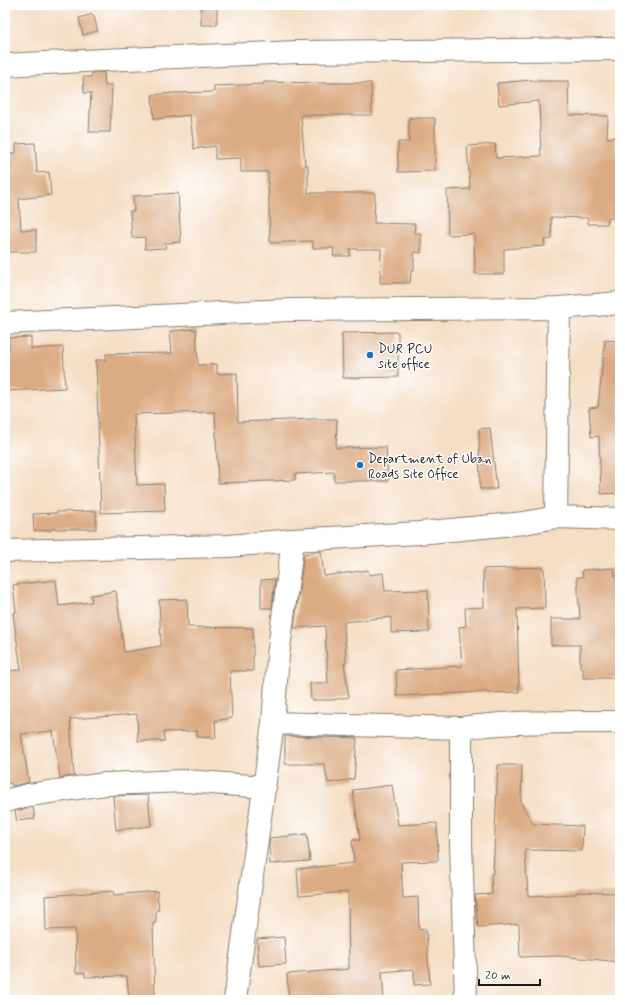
<svg xmlns="http://www.w3.org/2000/svg" width="625" height="1005" font-family="Mynerve,sans-serif">
  <style>
    .building { fill: #dbab83 }
    .lines { fill: none; stroke-linecap: round; stroke-linejoin: round }
    .minor-casing { stroke: #887d70; stroke-width: 24 }
    .minor { stroke: #fff; stroke-width: 22 }
    .poi-dot { fill: #1f6fb2; stroke: #fff; stroke-width: 1.5 }
    .labels { text-anchor: middle; stroke-width: 3; stroke-linejoin: round; paint-order: stroke }
    .poi-label { font-size: 13px; fill: #1c1c1c; stroke: #fff; text-anchor: start }
  </style>
  <rect width="100%" height="100%" fill="#fff"/>
  <filter id="ink" filterUnits="userSpaceOnUse"><feTurbulence type="fractalNoise" baseFrequency=".025" numOctaves="2"/><feDisplacementMap in="SourceGraphic" scale="8" xChannelSelector="R" yChannelSelector="G"/><feConvolveMatrix kernelMatrix="1 2 1 2 8 2 1 2 1" color-interpolation-filters="sRGB"/></filter>
  <filter id="wash" filterUnits="userSpaceOnUse"><feTurbulence type="fractalNoise" baseFrequency=".012" numOctaves="4" result="noise"/><feDisplacementMap in="SourceGraphic" scale="16" xChannelSelector="R" yChannelSelector="G"/><feGaussianBlur stdDeviation="0.9" result="paint"/><feColorMatrix in="noise" values="0 0 0 0 0 0 0 0 0 0 0 0 0 0 0 0 0 1.4 0 .05"/><feComposite in="paint" operator="in"/></filter>
  <g filter="url(#wash)">
    <rect width="100%" height="100%" fill="#f5dec4"/>
    <g id="blocks">
      <!-- building -->
      <path class="building" d="M201,5H217V25H201Z
        M93,14L98,31L83,35L79,18Z
        M104,72L105,86L112,85L110,132H89L91,93H84L83,77H91L92,73Z
        M532,80V81H568L569,115L608,116L607,138L615,137L619,170L618,218H608L607,224H588V218L551,217L552,239L544,240L545,246L504,249V274H475L474,234L448,235L447,190L470,189L467,146L495,144L496,158L541,156L539,101L499,105L497,83Z
        M264,82L322,83H371L372,115H301L305,165H308V193H375L374,223L415,224L414,233H421V253L414,252V271H411L410,283H380L381,249H350V256H333L334,248H313V241L270,243L268,172H241V158L215,159V146L194,149L190,115L154,119L152,95L174,93L214,92V86L264,84Z
        M409,118H435V171L398,172V142H409Z
        M35,143L37,173L49,172L51,195L19,199L21,230H36V252H5V154L16,153V144Z
        M178,193L181,242L165,243L166,248L145,249V237L132,238L130,211H134L133,196Z
        M196,329L198,365L217,364V374L237,373L238,422L313,419H337L336,448L386,447L388,481H334V472L295,474V480L218,483L215,412L134,414L137,485L164,484L165,511L101,513L96,360H106V354L172,353L170,331Z
        M398,332V377L343,378L342,333Z
        M31,337V349L63,347L65,388L5,391V350L9,349L8,338Z
        M605,340L620,341V493L601,494L599,436L591,437L589,408L598,407Z
        M490,428L497,489H480L479,429Z
        M96,511V529H52V530L34,531L33,514L56,513V512Z
        M321,551L324,576L368,570L369,575L383,573L385,591L428,590L429,632L391,633V617L344,622L346,663H344L349,697L332,700H311L310,683H328L325,626L294,628L304,554Z
        M544,567L545,608L517,609L519,692L487,693V692L397,696L396,670L462,666L459,627L466,626L465,608L484,607L483,569Z
        M614,568L615,576L620,575V678H583V668H580V645H551V619H580L577,577H583L582,570Z
        M275,579L272,608H261V580Z
        M56,580L59,606L92,602L91,595L116,591L124,652L161,646L159,600L187,599L188,627L253,628V671H230L232,718L215,721L216,738L197,737V731L164,732V741H138L137,714L70,719L74,776L60,778L53,731L21,734L29,782L12,786L11,783L5,784V671L21,670L13,613L16,612L13,585Z
        M285,736L357,738L354,779L328,783L324,764H285Z
        M498,765H522L521,803L533,824L583,826L582,851L525,850L528,896L576,894V892L620,893V962L560,956L520,957L519,924L478,927L475,895L492,894L491,874H493Z
        M392,785L398,825L437,823L438,861L401,862L403,898L418,897L419,930L426,929L430,984L414,985V969L382,972L384,1000H289L287,974L349,969L348,892L299,896L297,869L354,863L352,840H360L353,790Z
        M148,795L151,826L116,830L113,796Z
        M33,807L35,819L17,821L15,811Z
        M307,834L310,861L270,864L269,847L270,838Z
        M113,891L114,895L157,891L159,910H156V923H153L155,1000H129L127,976L85,977V973H76L75,929L46,930L45,896Z
        M284,937L286,964L259,966L257,939Z"/>
    </g>
  </g>
  <g filter="url(#ink)">
    <use href="#blocks" fill-opacity="0" stroke="#887d70" stroke-width="1"/>
    <g class="lines">
      <defs>
        <path id="minor" d="M5,65L103,60L297,52L620,49
          M5,323L290,310L559,308L620,303
          M556,517L559,308
          M5,551L229,546L293,540L419,533L524,523L556,517L620,519
          M273,723L461,728C514,721 567,722 620,722
          M461,728V843L466,1000
          M5,801L29,795L105,784L186,781L265,787
          M235,1000L273,723L278,656L293,540"/>
      </defs>
      <!-- minor casing -->
      <use href="#minor" class="minor-casing"/>
      <!-- minor -->
      <use href="#minor" class="minor"/>
    </g>
  </g>
  <!-- markers -->
  <g class="poi-dot">
    <circle cx="370" cy="355" r="4"/>
    <circle cx="360" cy="465" r="4"/>
  </g>
  <g class="labels">
    <!-- poi labels -->
    <g class="poi-label">
      <text x="378" y="353">DUR PCU<tspan x="378" dy="15">site office</tspan></text>
      <text x="368" y="463">Department of Uban<tspan x="368" dy="15">Roads Site Office</tspan></text>
    </g>
  </g>
  <!-- margin -->
  <rect width="625" height="1005" fill="none" stroke="#fff" stroke-width="20"/>
  <!-- scale -->
  <path d="M479 979v6h61v-6" fill="none" stroke="#1c1c1c" stroke-width="2"/>
  <text x="485" y="979" font-size="12" fill="#1c1c1c" stroke="#ffffff" stroke-width="3" paint-order="stroke">20 m</text>
</svg>
